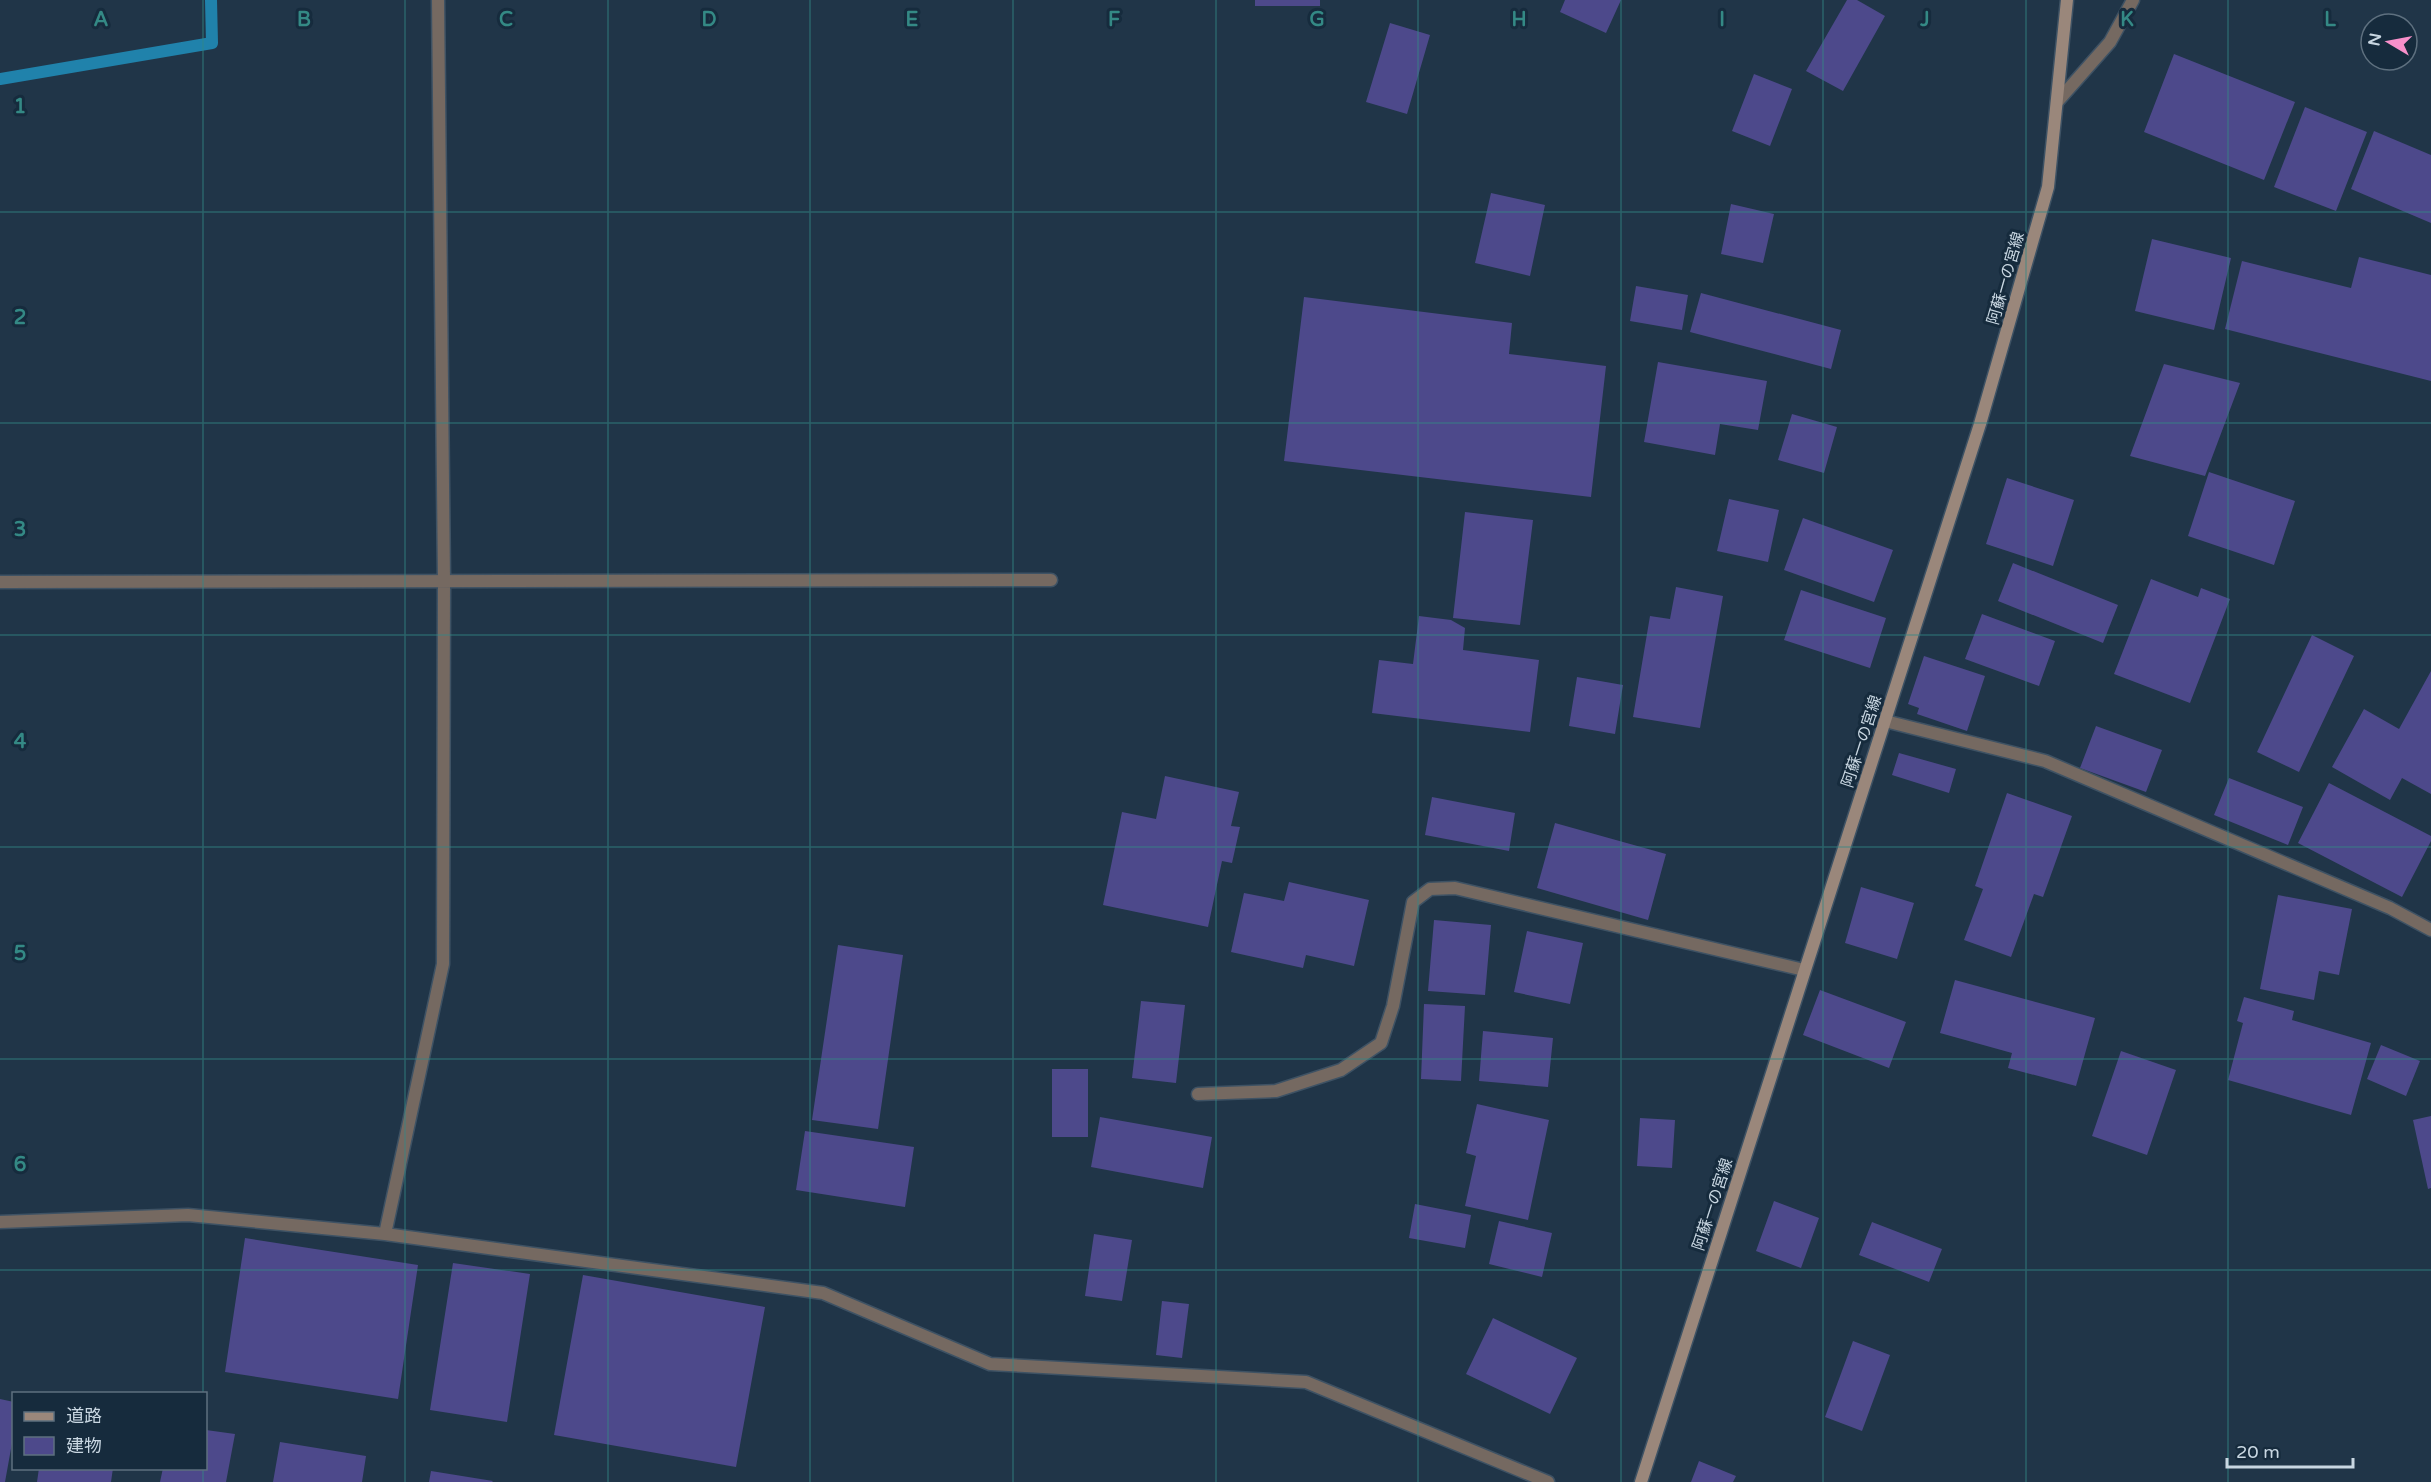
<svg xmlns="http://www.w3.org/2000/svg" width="2431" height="1482" font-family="'Varela Round','Noto Sans JP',sans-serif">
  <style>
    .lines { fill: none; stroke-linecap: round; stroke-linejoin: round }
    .stream { stroke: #2082ab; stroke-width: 12 }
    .building { fill: #4d498b }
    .street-casing { stroke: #3e5264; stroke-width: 15 }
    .secondary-casing { stroke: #3e5264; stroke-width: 15 }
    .street { stroke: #756961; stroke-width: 12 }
    .secondary { stroke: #9a877b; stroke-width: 12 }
    .grid { fill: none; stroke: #348985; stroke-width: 1.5; stroke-opacity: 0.55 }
    .labels { text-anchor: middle; stroke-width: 6; stroke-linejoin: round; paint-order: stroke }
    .street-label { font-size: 16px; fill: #c9d7e2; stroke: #162b3d }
    .grid-label { font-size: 20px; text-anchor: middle; font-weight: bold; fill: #348985; stroke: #162b3d; stroke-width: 6; stroke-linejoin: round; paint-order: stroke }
  </style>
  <rect width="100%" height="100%" fill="#203548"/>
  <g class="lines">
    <!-- stream -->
    <path class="stream" d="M0,79L212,43L211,0"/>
  </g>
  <!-- building -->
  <path class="building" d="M1255,0H1320V6H1255Z
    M1565,0H1621L1606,33L1560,12Z
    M1847,0H1857L1885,16L1843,91L1806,71Z
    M1390,23L1430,35L1407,114L1366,102Z
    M2174,54L2295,102L2264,180L2144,132Z
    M1754,74L1792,89L1770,146L1732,131Z
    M2305,107L2367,132L2336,211L2274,187Z
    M2374,131L2431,155V223L2351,189Z
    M1491,193L1545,205L1530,276L1475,263Z
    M1731,204L1774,214L1763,263L1721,254Z
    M2152,239L2231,258L2214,330L2135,311Z
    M2359,257L2431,275V381L2225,329L2242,261L2351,288Z
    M1636,286L1688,295L1682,330L1630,321Z
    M1701,293L1841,330L1831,369L1690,332Z
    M1304,297L1512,323L1509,354L1606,366L1591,497L1284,461Z
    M1658,362L1767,381L1758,430L1720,424L1715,455L1644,442Z
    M2164,364L2240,383L2205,476L2130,456Z
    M1792,414L1837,427L1824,473L1778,460Z
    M2209,472L2295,501L2274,565L2188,536Z
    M2007,478L2074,500L2053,566L1986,544Z
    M1729,499L1779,510L1768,562L1717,551Z
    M1465,512L1533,520L1520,625L1453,618Z
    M1803,518L1893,550L1874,602L1784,570Z
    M2013,563L2118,605L2103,643L1998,601Z
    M2151,579L2198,597L2201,588L2230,599L2190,703L2114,674Z
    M1676,587L1723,596L1700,728L1633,717L1650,616L1670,619Z
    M1801,590L1886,618L1870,668L1784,640Z
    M1982,614L2055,641L2039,686L1965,659Z
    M1419,616L1451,620L1465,628L1463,650L1539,660L1530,732L1372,713L1379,660L1413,664Z
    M2312,635L2354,656L2299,772L2257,752Z
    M1924,656L1985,676L1967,731L1917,714L1919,708L1908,704Z
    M2431,671V794L2402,778L2390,800L2332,767L2364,709L2399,729Z
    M1577,677L1623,685L1615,734L1569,726Z
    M2096,726L2162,750L2146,792L2080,768Z
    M1899,753L1956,769L1949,793L1892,775Z
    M1165,776L1239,792L1231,826L1240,827L1232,863L1222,861L1208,927L1103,905L1122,812L1156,819Z
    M2229,778L2303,807L2288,845L2214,815Z
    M2329,783L2431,836V841L2402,897L2298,843Z
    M2007,793L2072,816L2043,897L2034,894L2011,957L1964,940L1983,889L1975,886Z
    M1432,797L1515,813L1509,851L1425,835Z
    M1555,823L1666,854L1648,920L1537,888Z
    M1289,882L1369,900L1354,966L1306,955L1303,968L1231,952L1244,893L1284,901Z
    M1861,887L1914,903L1897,959L1845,943Z
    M2278,895L2352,909L2339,975L2319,971L2314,1000L2260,989Z
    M1434,920L1491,925L1485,995L1428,991Z
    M1527,931L1583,943L1570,1004L1514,992Z
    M838,945L903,955L878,1129L812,1120Z
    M1955,980L2095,1018L2076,1086L2008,1068L2012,1053L1940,1033Z
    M1820,990L1906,1022L1889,1068L1803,1035Z
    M2244,997L2294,1011L2292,1020L2371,1043L2351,1115L2228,1080L2243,1023L2237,1021Z
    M1141,1001L1185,1005L1176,1083L1132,1078Z
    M1424,1004L1465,1006L1461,1081L1421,1079Z
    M1483,1031L1553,1038L1548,1087L1479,1081Z
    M2381,1045L2420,1061L2406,1096L2367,1079Z
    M2121,1051L2176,1070L2147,1155L2092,1136Z
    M1052,1069H1088V1137H1052Z
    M1477,1104L1549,1120L1528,1220L1465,1206L1476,1156L1466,1153Z
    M2431,1116V1188L2428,1189L2413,1120Z
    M1100,1117L1212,1137L1203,1188L1091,1167Z
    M1640,1118L1675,1120L1672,1168L1637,1166Z
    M805,1131L914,1147L905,1207L796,1190Z
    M1774,1201L1819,1218L1801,1268L1756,1251Z
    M1415,1204L1471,1215L1465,1248L1409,1238Z
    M1499,1221L1552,1233L1542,1277L1489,1264Z
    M1872,1222L1942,1249L1929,1282L1859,1255Z
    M1094,1234L1132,1240L1122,1301L1085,1296Z
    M245,1238L418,1265L398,1399L225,1372Z
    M453,1263L530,1274L507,1422L430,1410Z
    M583,1275L765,1307L736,1467L554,1435Z
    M1162,1301L1189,1304L1182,1358L1156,1355Z
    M1493,1318L1577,1358L1550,1414L1466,1374Z
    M1853,1341L1890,1355L1862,1431L1825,1417Z
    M0,1399L14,1402V1432L5,1482H0Z
    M206,1430L235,1434L226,1482H160L163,1468H206Z
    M280,1442L366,1456L362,1482H273Z
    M1699,1461L1736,1476L1733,1482H1691Z
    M39,1468H113L111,1482H37Z
    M431,1471L493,1481L492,1482H429Z"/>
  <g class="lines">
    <defs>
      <path id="street" d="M2057,102L2110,42L2133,0
        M0,582L1051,580
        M1885,721L2045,761L2390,908L2431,930
        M1198,1094L1276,1091L1341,1070L1381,1043L1393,1006L1413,902L1430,889L1455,888L1804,970
        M0,1222L188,1215L385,1234L823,1293L990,1364L1306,1382L1548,1482
        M385,1234L443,964L444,581L438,0"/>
      <path id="secondary" d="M1641,1482L1980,424L2048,187L2067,0"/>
    </defs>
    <!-- street casing -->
    <use href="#street" class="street-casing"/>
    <!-- secondary casing -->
    <use href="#secondary" class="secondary-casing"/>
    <!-- street -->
    <use href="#street" class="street"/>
    <!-- secondary -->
    <use href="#secondary" class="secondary"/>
  </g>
  <!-- grid -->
  <path class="grid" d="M203,0V1394M405,0V1482M608,0V1482M810,0V1482M1013,0V1482M1216,0V1482M1418,0V1482M1621,0V1482M1823,0V1482M2026,0V1482M2228,0V1482M0,212H2431M0,423H2431M0,635H2431M0,847H2431M0,1059H2431M0,1270H2431M203,1468V1482"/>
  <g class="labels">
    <!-- street labels -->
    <g class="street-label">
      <text transform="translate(2005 278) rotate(-74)" y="6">阿蘇一の宮線</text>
      <text transform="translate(1861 741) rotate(-72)" y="6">阿蘇一の宮線</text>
      <text transform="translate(1712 1204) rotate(-72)" y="6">阿蘇一の宮線</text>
    </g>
  </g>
  <g class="grid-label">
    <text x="101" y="26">A</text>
    <text x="304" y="26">B</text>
    <text x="506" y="26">C</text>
    <text x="709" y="26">D</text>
    <text x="912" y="26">E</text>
    <text x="1114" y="26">F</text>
    <text x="1317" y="26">G</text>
    <text x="1519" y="26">H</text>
    <text x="1722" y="26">I</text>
    <text x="1925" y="26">J</text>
    <text x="2127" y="26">K</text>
    <text x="2330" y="26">L</text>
    <text x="20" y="113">1</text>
    <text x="20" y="324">2</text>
    <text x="20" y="536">3</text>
    <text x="20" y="748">4</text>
    <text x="20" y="960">5</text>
    <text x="20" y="1171">6</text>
  </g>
  <!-- legend -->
  <rect x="12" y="1392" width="195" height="78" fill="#162b3d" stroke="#5e707f" stroke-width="1.5"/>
  <rect x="24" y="1412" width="30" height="9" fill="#9a877b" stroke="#5e707f" stroke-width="1.5"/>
  <text x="66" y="1422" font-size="18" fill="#c9d7e2">道路</text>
  <rect x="24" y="1437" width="30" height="18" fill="#4d498b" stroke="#5e707f" stroke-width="1.5"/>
  <text x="66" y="1452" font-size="18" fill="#c9d7e2">建物</text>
  <!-- north arrow -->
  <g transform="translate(2389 42) rotate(280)"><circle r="28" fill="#162b3d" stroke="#5e707f" stroke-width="1.5"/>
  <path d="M0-4.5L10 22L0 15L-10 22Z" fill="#f890cb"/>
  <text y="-9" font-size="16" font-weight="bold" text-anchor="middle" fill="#c9d7e2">N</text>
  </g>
  <!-- scale -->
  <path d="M2227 1458v9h126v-9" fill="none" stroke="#c9d7e2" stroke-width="3"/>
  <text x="2236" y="1458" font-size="18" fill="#c9d7e2" stroke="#162b3d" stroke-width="4.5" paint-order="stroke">20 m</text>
</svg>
